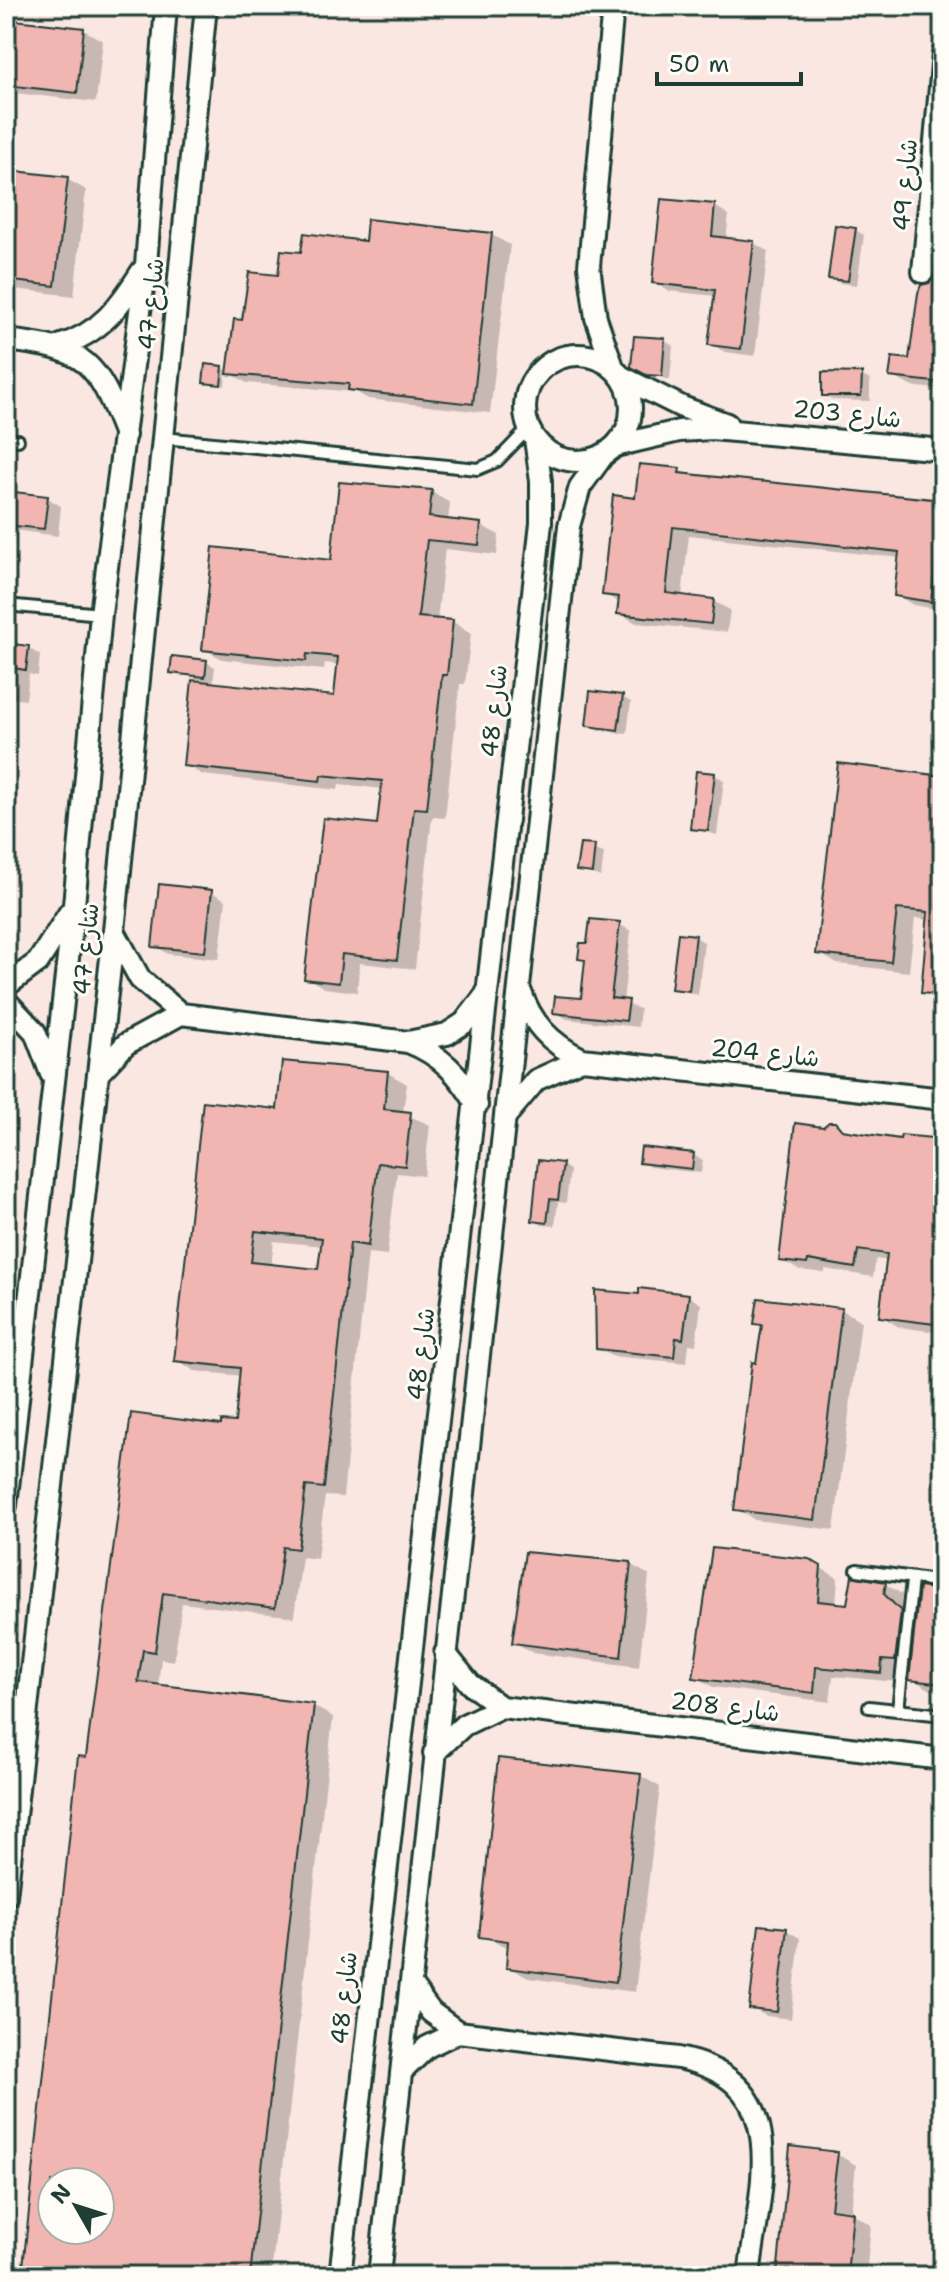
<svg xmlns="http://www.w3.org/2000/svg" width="949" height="2282" font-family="'Shantell Sans','Playpen Sans Arabic',sans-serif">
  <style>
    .built { fill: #fae7e2; fill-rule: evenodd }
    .shadow { fill: #0003; fill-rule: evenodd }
    .building { fill: #f2b6b2; stroke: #1f3d34; stroke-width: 2; fill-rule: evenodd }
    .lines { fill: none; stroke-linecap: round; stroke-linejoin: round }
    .service-casing { stroke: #1f3d34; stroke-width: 16 }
    .minor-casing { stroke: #1f3d34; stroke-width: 26 }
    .service { stroke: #fdfcf7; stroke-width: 10 }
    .minor { stroke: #fdfcf7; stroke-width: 20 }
    .labels { text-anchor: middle; stroke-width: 6; stroke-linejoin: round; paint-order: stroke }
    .street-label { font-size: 24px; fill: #1f3d34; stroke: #fdfcf7 }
  </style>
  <rect width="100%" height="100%" fill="#fdfcf7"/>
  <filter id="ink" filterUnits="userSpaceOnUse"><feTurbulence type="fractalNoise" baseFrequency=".0125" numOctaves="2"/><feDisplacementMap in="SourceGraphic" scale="16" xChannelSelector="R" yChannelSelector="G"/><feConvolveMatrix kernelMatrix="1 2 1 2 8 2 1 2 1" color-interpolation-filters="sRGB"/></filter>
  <g filter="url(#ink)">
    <!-- built -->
    <path class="built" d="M6,6H943V2276H6ZM52,2182H100V2230H52Z"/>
    <!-- shadow -->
    <path class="shadow" d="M6,21L84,30L103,41L96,102L6,92Z
      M6,172L67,179L86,190L74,296L6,288Z
      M715,206L729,215L726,240L754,243L768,251L755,356L725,352L710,344L716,296L668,291L654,282Z
      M943,217V390L910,386L891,375L911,361L930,285L938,275Z
      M369,221L492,235L510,245L490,413L368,399L356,392L247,383L226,371L225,386L205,382L222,368L229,372L244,322L280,277L303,255L367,243Z
      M855,230L864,235L857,285L839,283L830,278Z
      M664,340L673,346L670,380L643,372Z
      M861,375L870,380V401L833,400L824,395Z
      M679,470L689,476L941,502L943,610L913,605L897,595L901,558L689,535L682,597L713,601L730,610L727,632L636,623L619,613L620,603L604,594L637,500Z
      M341,484L432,492L450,503L448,521L480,525L499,535L497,555L445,549L437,621L453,622L471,633L465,684H460L445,818L432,817L415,969L360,963L357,992L324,988L306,977L379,826L383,789L339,784L338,790L203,775L185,765L195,678L173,672L206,662L215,667L213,684L336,698L340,665L325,663L324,670L222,659L204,649L332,562Z
      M6,493L47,498L61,506L58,536L6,529Z
      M6,645L28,648L40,655L38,676L29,674L26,700L6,698Z
      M622,697L631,702L627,734L598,730L589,725Z
      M715,775L724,780L717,835L692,828Z
      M943,778V1003L923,992L930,920L915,918L909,972L837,964L819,953Z
      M6,795L16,801L6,877Z
      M581,846L604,853L601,877L579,870Z
      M211,892L226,900L219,959L168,954L154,945Z
      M619,924L631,931L623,1002L640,1009L638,1027L567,1019L555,1012L583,1000L587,961L580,958L589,946Z
      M695,937L704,942L698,995L673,988Z
      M388,1073L407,1084L403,1113L430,1125L424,1176L397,1173L387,1255L368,1253L343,1497L325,1496L317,1559L302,1557L294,1617L182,1603L174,1661L161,1659L158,1687L313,1706L333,1717L271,2276H24L88,1759L222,1427L237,1424L242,1376L195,1371L176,1360L279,1111ZM274,1241L323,1246L320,1271L271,1266ZM52,2182H100V2230H52Z
      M835,1125L850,1133L902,1141H943V1333L899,1327L881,1316L888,1261L876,1259L873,1277L825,1269V1273L799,1270L781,1260L824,1129Z
      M693,1155L703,1160L701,1173L650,1167L641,1162Z
      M562,1165L570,1170L566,1203L558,1202L555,1226L542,1225L534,1220Z
      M688,1296L701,1304L696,1345L689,1344L687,1363L611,1356L598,1348Z
      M842,1310L861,1321L834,1530L755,1520L736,1509L764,1327L756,1323Z
      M809,1561L838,1578L836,1605L848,1607L885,1584L902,1594L901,1606L917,1623L943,1592V1691L931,1690L912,1679V1670L899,1668L898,1682L833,1676L830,1702L713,1687L696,1677Z
      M630,1564L649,1575L639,1667L533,1653L514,1642Z
      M500,1760L641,1776L660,1787L635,1992L528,1978L508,1967L510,1948L481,1936Z
      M786,1930L800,1938L791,2019L766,2016L751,2008Z
      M837,2154L856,2165L851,2213L871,2225L866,2276H779Z"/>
    <!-- building -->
    <path class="building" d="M6,19L84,28L77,93L6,85Z
      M6,170L68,177L55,286L6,280Z
      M943,196V383L889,377L892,357L909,359L918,293L921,285L929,283L936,274Z
      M661,199L715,204L712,236L754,241L741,349L708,345L715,290L652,283Z
      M367,219L492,233L473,404L348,390L349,384L227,374L234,319L242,320L249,272L278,275L281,250L301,252L304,233L365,241Z
      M835,225L856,228L848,281L828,279Z
      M634,336L665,338L662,376L646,375L631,367Z
      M205,364L223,366L221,385L203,383Z
      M822,372L862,373L861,396H822Z
      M639,464L680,468L679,473L942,500L931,602L894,596L899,552L673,527L666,593L714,599L711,624L617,614L619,597L602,595L613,495L635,498Z
      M339,482L432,490L429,517L481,523L479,545L427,540L418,617L453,620L447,675H442L427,809L414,808L397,960L342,954L339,983L304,979L323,818L377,824L382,781L321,775L320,781L183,766L192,680L334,696L338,657L307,654L306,661L202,650L213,547L331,560Z
      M6,491L48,496L44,529L6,525Z
      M6,643L29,646L26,670L6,667Z
      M172,656L207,660L205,677L170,673Z
      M590,691L623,695L618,730L586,726Z
      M838,763L943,776V995L921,993L928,912L897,909L891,962L816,954Z
      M696,771L715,773L708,831L690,829Z
      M580,844L595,845L592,873L576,871Z
      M159,884L212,890L205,952L152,947Z
      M590,919L620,922L611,998L629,1000L626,1021L553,1013L555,996L581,998L585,960L578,959L580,943H587Z
      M678,933L696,935L689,991L671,989Z
      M282,1061L388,1071L384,1109L411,1112L405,1166L378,1163L368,1246L350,1243L324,1488L306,1486L298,1549L283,1547L275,1608L163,1593L155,1652L143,1650L138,1682L314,1704L250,2276H22L78,1756L86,1757L131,1413L221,1425V1421L235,1422L240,1368L174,1361L203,1101L277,1109ZM255,1231L322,1238L318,1269L251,1262ZM52,2182H100V2230H52Z
      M829,1122H835L842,1130L900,1139L901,1135L943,1139V1325L879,1317L887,1254L858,1250L855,1268L808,1260L807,1264L779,1261L795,1123L823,1127Z
      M641,1147L694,1153L692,1169L639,1163Z
      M538,1160L563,1163L558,1200L550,1199L547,1223L532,1221Z
      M639,1288L689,1294L683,1339L676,1338L674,1357L596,1349L595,1290L639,1294Z
      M758,1298L842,1308L815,1520L734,1510L752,1362L756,1363L762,1325L754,1324Z
      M712,1548L809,1559L821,1566L818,1601L847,1604L852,1576L886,1582L884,1594L901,1611L895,1661L882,1660L881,1673L816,1667L814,1693L693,1678Z
      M525,1552L631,1562L621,1657L512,1643Z
      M919,1587L943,1590V1684L909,1680Z
      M498,1758L641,1774L616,1982L506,1968L508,1941L479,1937Z
      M759,1925L787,1928L777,2012L749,2009Z
      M790,2146L838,2152L831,2209L853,2212L847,2276H777Z"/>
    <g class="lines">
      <defs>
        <path id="service" d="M163,438L478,469L497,461L529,428
          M6,440H18
          M6,605L101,614
          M857,1570L943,1582
          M869,1707L943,1715
          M898,1710L912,1580"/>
        <path id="minor" d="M923,272L943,54
          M6,340C87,349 96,360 125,435
          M59,346C101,333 119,307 142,271
          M525 408a53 53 0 1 1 106 0a53 53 0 1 1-106 0Z
          M613,367L596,318L589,266L613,6
          M622,377L682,407L727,424
          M615,446L679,431L712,429L943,450
          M116,935L140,979L181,1014L408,1042L447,1034L464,1023L487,993
          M6,986L38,962L70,912
          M520,990C532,1024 550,1043 582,1059L943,1099
          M6,1001L35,1032L51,1074
          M408,1042C441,1055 459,1074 477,1105
          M98,1074L126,1044L181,1014
          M505,1117L536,1080L582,1059
          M6,1505L74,905L101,614L146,265L166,6
          M445,1653L470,1684L501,1707L943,1759
          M434,1753L464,1725L501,1707
          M6,1896L114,931L206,6
          M411,1985L431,2012L458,2032L678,2058C797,2082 759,2187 749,2276
          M402,2071L427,2047L458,2032
          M340,2276L541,523V481L535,439
          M379,2276L569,526L580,487L604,454"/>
      </defs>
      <!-- service casing -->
      <use href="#service" class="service-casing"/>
      <!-- minor casing -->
      <use href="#minor" class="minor-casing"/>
      <!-- service -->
      <use href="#service" class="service"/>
      <!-- minor -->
      <use href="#minor" class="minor"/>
    </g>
  </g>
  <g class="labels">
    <!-- street labels -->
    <g class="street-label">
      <text transform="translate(905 185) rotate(-85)" y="8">شارع 49</text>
      <text transform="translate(151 304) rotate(-84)" y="8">شارع 47</text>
      <text transform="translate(847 414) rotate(6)" y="8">شارع 203</text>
      <text transform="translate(494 711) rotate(-84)" y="8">شارع 48</text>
      <text transform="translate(86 949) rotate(-84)" y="8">شارع 47</text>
      <text transform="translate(765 1053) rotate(6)" y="8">شارع 204</text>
      <text transform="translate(421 1354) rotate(-83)" y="8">شارع 48</text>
      <text transform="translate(725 1707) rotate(7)" y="8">شارع 208</text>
      <text transform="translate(344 1998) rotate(-84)" y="8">شارع 48</text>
    </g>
  </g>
  <!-- margin -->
  <rect width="949" height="2282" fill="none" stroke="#fdfcf7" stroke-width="32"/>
  <rect x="16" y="16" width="917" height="2250" fill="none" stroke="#1f3d34" stroke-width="3" filter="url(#ink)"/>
  <!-- north arrow -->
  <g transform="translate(76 2206) rotate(309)"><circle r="38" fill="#fdfcf7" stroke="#a4b0a9" stroke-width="2"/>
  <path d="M0-6L14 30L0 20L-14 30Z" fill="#1f3d34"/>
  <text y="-12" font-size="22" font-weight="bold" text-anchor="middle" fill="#1f3d34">N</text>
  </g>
  <!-- scale -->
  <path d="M657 72v12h144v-12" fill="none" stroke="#1f3d34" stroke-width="4"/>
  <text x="669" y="72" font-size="24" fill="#1f3d34" stroke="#fdfcf7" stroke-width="6" paint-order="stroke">50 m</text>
</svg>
